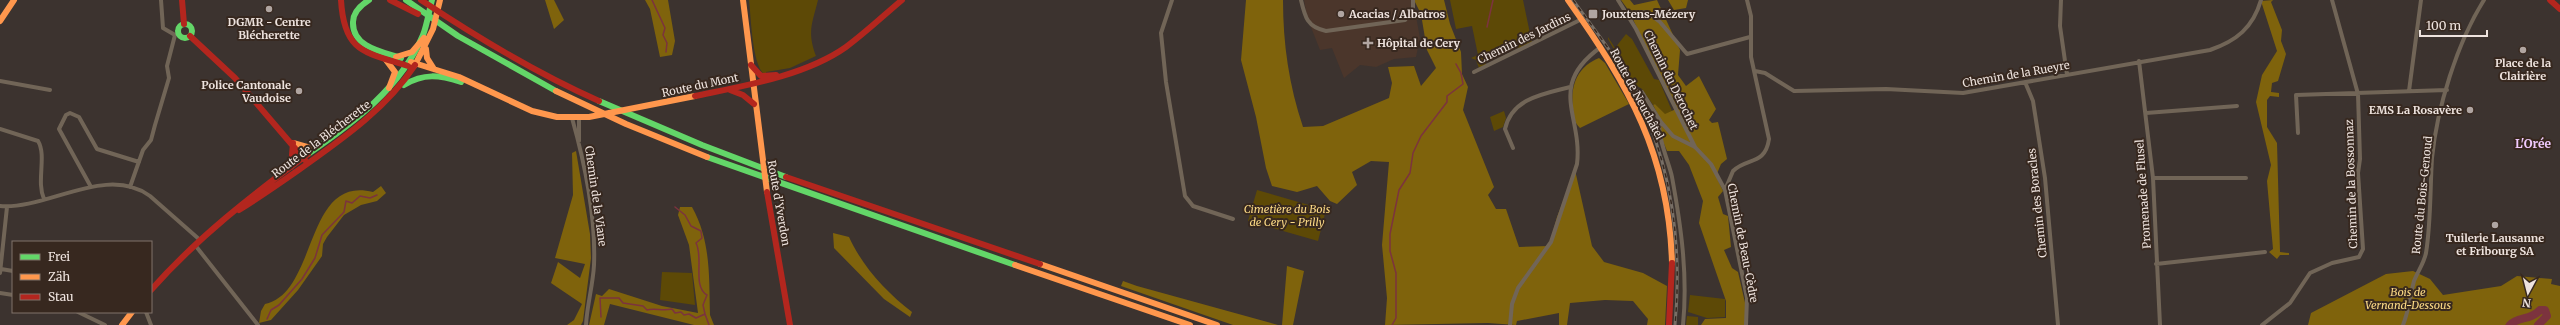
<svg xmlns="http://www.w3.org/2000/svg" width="2560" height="325" font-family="Merriweather,serif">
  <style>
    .built { fill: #4b362b }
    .green { fill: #5d4906 }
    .forest { fill: #7f630c }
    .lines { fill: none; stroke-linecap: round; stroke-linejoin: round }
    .stream { stroke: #7c333e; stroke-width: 1.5 }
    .river { stroke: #7c333e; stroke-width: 8 }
    .street { stroke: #716557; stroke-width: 4 }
    .fast { stroke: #63d668; stroke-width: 6 }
    .slow { stroke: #ff974d; stroke-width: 6 }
    .jam { stroke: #b3261e; stroke-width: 6 }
    .rail-casing { stroke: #786f66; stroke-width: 3 }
    .rail { stroke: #37281f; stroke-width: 1.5; stroke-dasharray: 4.5; stroke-linecap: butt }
    .poi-dot { fill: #b0a5a1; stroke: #37281f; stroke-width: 1.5 }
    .labels { text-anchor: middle; stroke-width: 4; stroke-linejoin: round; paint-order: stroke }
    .poi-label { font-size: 11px; font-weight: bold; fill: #eee3de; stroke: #37281f; text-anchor: start }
    .street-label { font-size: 11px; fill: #eee3de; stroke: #37281f }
    .park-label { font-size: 11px; font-style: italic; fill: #fddb86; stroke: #37281f }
    .neighbourhood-label { font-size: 12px; font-weight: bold; fill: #f0cafd; stroke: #37281f }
  </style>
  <rect width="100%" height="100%" fill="#3c332f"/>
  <!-- built -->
  <path class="built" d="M1304,0H1413L1420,38L1416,57L1394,59L1376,67L1360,65L1344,78L1332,48L1320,50L1307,17Z"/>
  <!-- green -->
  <path class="green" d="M749,0H818C812,24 807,32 816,56L790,68L766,72V75C752,70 751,15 749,0Z
    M1450,0H1523L1532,43L1524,47L1484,53L1486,65L1479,68L1476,60L1471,58L1478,55L1472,26L1456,29Z
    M1626,34L1632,39L1654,79L1659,80L1672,111L1665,115L1655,104L1653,105L1642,89L1634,84L1608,39V37L1615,48Z
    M1504,111L1506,118L1503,127L1494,131L1490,117Z
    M1257,190L1326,210L1318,241L1248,221Z
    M662,272L692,273L695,305L660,300Z
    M1690,295L1725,299V317L1707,318L1688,312Z
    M1687,316L1698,317V325H1686Z"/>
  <!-- forest -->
  <path class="forest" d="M545,0H554L564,20L554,29Z
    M645,0H668L675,41L672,55L660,57L650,9Z
    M1246,0H1283C1283,44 1289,85 1303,127L1323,126L1389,98L1392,83L1388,67L1414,66L1421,86L1436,68L1427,50L1421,14L1414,0H1444L1450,24L1461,52L1462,74L1468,87L1463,110L1494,187L1488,195L1496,209H1506L1519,247L1549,246L1557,217L1575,170L1592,246L1604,262L1643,273L1667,286L1665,325H1647L1648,319L1633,301L1605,300L1570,303L1567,325H1559V313L1517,321L1516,325L1488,323L1385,325L1387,298L1382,245L1389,162L1371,161L1352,172L1357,185L1337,204L1330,201L1317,186L1297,192L1272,186L1266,168L1256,117L1241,60Z
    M1621,0H1630L1634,5L1657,0L1680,50L1678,75L1686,86L1699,76L1716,109L1709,120L1712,123L1718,122L1727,159L1721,164L1716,176L1723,191L1718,197L1723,214L1728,216L1731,247L1724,250L1732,268L1738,272L1746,307L1745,325H1701L1705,319L1726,318V301L1699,223L1703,201L1689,165L1679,151H1667L1660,134L1662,122L1653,105L1655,104L1665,114L1676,109L1629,11Z
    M1668,0H1688L1686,8L1674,10Z
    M2273,0L2271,2L2282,30L2281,41L2286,54L2278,81L2272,83L2271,92L2279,93V97L2270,96L2267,100V127L2277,143L2280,252L2289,253V255H2280L2277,259L2269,252L2273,249L2267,181L2271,165L2256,102L2262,75L2277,51L2261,1Z
    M1599,58L1605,63L1629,104L1580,128C1574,122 1574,118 1573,109C1570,86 1577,67 1599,58Z
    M576,151L590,234L591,258L583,321L581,325H567L574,320L582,304L551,283L558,262L580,278L585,264L555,258L573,195L572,153Z
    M381,186L386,193L377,201L361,205L344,215L327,237L323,244L322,256L298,290L271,320L259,323L261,311L265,304C318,293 304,174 373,192Z
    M680,207H692C711,241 709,277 710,315L714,325H694L610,304L604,325H589L596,294L602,296L609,289L662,306L698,313L689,245L678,215Z
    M833,233L849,237C862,266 887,293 912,312L910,317L884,299L834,248Z
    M1287,266L1304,271L1293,325H1282Z
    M2413,271L2430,279L2443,295L2501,286L2517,276L2552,279L2551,284L2560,286V325H2308L2311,313L2386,274Z
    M1123,281L1137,286L1278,325H1233L1121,286Z"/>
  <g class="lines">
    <!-- stream -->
    <path class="stream" d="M652,0L665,28L663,35L667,43L666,52
      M1487,27L1493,0
      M705,314L709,325
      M601,317L600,298H619L623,303L643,306L647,310C654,308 663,311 672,309L675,313L681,312L684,315L689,314L696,318L705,314L703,305L707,295C692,286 704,258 696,243L702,238L701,231L691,226L685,215L675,207
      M267,319L271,310L279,305L302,279L315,258L322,235L344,212L346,201L352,203L360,196L370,198L377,195
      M1392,325L1396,318V273L1390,251V234L1399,190L1410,173L1413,153L1421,136L1447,102V96L1463,84L1461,73L1456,64
      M2506,325L2511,324"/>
    <!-- river -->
    <path class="river" d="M2510,325C2518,316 2530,321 2540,310H2545L2547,316L2538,325"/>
    <!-- street -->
    <path class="street" d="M161,0L163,28L175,35
      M1172,0L1161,33L1166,82L1185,196L1193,206L1233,219
      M1301,0C1305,17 1307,27 1326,31L1405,20L1413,9V0
      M1618,0L1636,29L1695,147
      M2061,0L2060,26L2067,75
      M1627,13L1647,12L1660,22L1687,54L1750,37
      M2139,61L2153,178L2160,325
      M1755,71L1765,73L1794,91L1886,89L1963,93L2210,50C2236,41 2253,28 2261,0
      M1474,72L1582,19
      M0,81L50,90
      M2025,82L2033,101L2045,178L2058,325
      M2409,91L2421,0
      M1627,92L1634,90L1642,92L1661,122C1654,129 1670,165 1672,177C1681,226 1688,275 1683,325
      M2146,113L2237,106
      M572,118C585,164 596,216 594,265C593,285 587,305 586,325
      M579,118V141
      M1661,122L1673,136L1695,147L1711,164L1725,190L1747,298L1746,325
      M0,129L38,141C47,156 36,181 44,199
      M2298,133L2296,95L2447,90
      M1513,148L1505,129C1512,98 1543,94 1570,87
      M2153,178H2246
      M91,187L59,129L66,115L70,113L79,117L97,149L139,162
      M130,187L143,150L151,140L155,125L169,78L167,66L175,35L179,33
      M1725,190L1733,171C1747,157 1765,166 1769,139L1751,57V16L1747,0
      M0,206C47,210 106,164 150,196L200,240
      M195,245L258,325
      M2156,264L2265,252
      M1,269L13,271
      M0,273L7,207
      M0,293L13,295
      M78,312L105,325
      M146,312L151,325
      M1510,325L1512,304L1518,288L1551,242L1577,164C1583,116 1546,86 1601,47
      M2262,325L2290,303L2310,273L2332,263L2359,257L2363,249L2358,173L2360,159L2358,94L2332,0
      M2403,325C2409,310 2410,296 2414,281C2418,271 2424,263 2426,253C2431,222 2430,190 2432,158C2437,108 2457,43 2484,0"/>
    <!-- fast -->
    <path class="fast" d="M369,0C361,5 353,12 353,22C352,47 382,52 401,58
      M406,0L458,36L556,91
      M178 31a7 7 0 1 1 14 0a7 7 0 1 1-14 0Z
      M404,85C424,73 439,75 461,82
      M599,101L702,145L786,177
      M308,154C353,123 401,88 423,35C427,25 429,11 432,0
      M707,157L1015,265"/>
    <!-- slow -->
    <path class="slow" d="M743,0L767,192
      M1568,0C1629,86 1669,155 1672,263
      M0,21L14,0
      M426,49L427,58L434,69
      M396,57L412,52L424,38
      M386,60L395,72L389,88
      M411,62L459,77L532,111L557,117H589L695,96
      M415,65L433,29L440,0
      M556,91L626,124L707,157
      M293,143L307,147L319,145
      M1040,264L1217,325
      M1015,265L1190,325
      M122,325L132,312"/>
    <!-- jam -->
    <path class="jam" d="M182,0L184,24
      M341,0C344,52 364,52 408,66
      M390,0L418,14
      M421,0C478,38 536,73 599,101
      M2550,0L2560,9
      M190,36L235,78L305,160
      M751,65L761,76L776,75
      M730,90L743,95L754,104
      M695,96C743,86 805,76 846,47C865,33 883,16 902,0
      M291,167L293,143
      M786,177L1040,264
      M767,192L790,325
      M239,210C260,197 280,183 300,169C342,139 386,109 415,65
      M151,290C197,238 252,195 308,154
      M1669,325L1672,263"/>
    <defs>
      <path id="rail" d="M1573,0C1591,25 1610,49 1626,75C1670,152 1683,237 1675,325"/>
    </defs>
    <!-- rail casing -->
    <use href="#rail" class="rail-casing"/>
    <!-- rail -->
    <use href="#rail" class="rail"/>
  </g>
  <!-- markers -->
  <g class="poi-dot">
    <circle cx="269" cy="9" r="4"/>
    <circle cx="1341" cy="14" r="4"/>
    <rect x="1588" y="9" width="10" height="10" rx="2"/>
    <path d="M1366 37h4v4h4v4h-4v4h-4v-4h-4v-4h4z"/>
    <circle cx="2523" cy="50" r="4"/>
    <circle cx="299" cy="91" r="4"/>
    <circle cx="2470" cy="110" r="4"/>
    <circle cx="2495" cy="225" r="4"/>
  </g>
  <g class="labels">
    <!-- poi labels -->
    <g class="poi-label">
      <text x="1349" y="18">Acacias / Albatros</text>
      <text x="1602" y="18">Jouxtens-Mézery</text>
      <text x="269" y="26" text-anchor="middle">DGMR - Centre<tspan x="269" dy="13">Blécherette</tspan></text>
      <text x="1377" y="47">Hôpital de Cery</text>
      <text x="2523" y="67" text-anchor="middle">Place de la<tspan x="2523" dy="13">Clairière</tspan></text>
      <text x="291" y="89" text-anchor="end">Police Cantonale<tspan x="291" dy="13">Vaudoise</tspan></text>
      <text x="2462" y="114" text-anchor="end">EMS La Rosavère</text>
      <text x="2495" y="242" text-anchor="middle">Tuilerie Lausanne<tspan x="2495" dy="13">et Fribourg SA</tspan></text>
    </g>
    <!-- street labels -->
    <g class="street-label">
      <text transform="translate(1524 38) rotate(-26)" y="4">Chemin des Jardins</text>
      <text transform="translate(2016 74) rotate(-10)" y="4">Chemin de la Rueyre</text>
      <text transform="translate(1671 80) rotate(64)" y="4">Chemin du Dérochet</text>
      <text transform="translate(700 85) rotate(-12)" y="4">Route du Mont</text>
      <text transform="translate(1637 94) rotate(62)" y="4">Route de Neuchâtel</text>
      <text transform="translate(321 139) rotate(-37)" y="4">Route de la Blécherette</text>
      <text transform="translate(2351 184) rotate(-92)" y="4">Chemin de la Bossonnaz</text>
      <text transform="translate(2143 194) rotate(-94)" y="4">Promenade de Flusel</text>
      <text transform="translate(2422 195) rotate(-84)" y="4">Route du Bois-Genoud</text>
      <text transform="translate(596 196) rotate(82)" y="4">Chemin de la Viane</text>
      <text transform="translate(779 203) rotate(80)" y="4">Route d'Yverdon</text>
      <text transform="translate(2037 203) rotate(-96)" y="4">Chemin des Boracles</text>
      <text transform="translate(1743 243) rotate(79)" y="4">Chemin de Beau-Cèdre</text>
    </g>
    <!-- park labels -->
    <g class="park-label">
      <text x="1287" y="213">Cimetière du Bois<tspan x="1287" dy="13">de Cery - Prilly</tspan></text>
      <text x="2408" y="296">Bois de<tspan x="2408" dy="13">Vernand-Dessous</tspan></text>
    </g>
    <!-- neighbourhood labels -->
    <g class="neighbourhood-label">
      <text x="2533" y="148">L'Orée</text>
    </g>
  </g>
  <!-- legend -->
  <rect x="12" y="241" width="140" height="72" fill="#37281f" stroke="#80736b"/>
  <rect x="20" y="254" width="20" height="6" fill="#63d668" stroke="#80736b"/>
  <text x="48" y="261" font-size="12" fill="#eee3de">Frei</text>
  <rect x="20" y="274" width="20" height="6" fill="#ff974d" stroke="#80736b"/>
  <text x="48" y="281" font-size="12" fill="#eee3de">Zäh</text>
  <rect x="20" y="294" width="20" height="6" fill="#b3261e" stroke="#80736b"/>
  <text x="48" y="301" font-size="12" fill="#eee3de">Stau</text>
  <!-- north arrow -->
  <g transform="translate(2528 293) rotate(187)" stroke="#37281f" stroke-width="3" paint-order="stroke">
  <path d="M0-3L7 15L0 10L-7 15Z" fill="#eee3de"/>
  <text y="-6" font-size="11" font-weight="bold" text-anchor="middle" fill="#eee3de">N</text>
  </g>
  <!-- scale -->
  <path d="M2420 30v6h67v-6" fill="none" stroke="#eee3de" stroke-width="2"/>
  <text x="2426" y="30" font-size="12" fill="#eee3de" stroke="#37281f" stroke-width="3" paint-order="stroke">100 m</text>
</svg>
